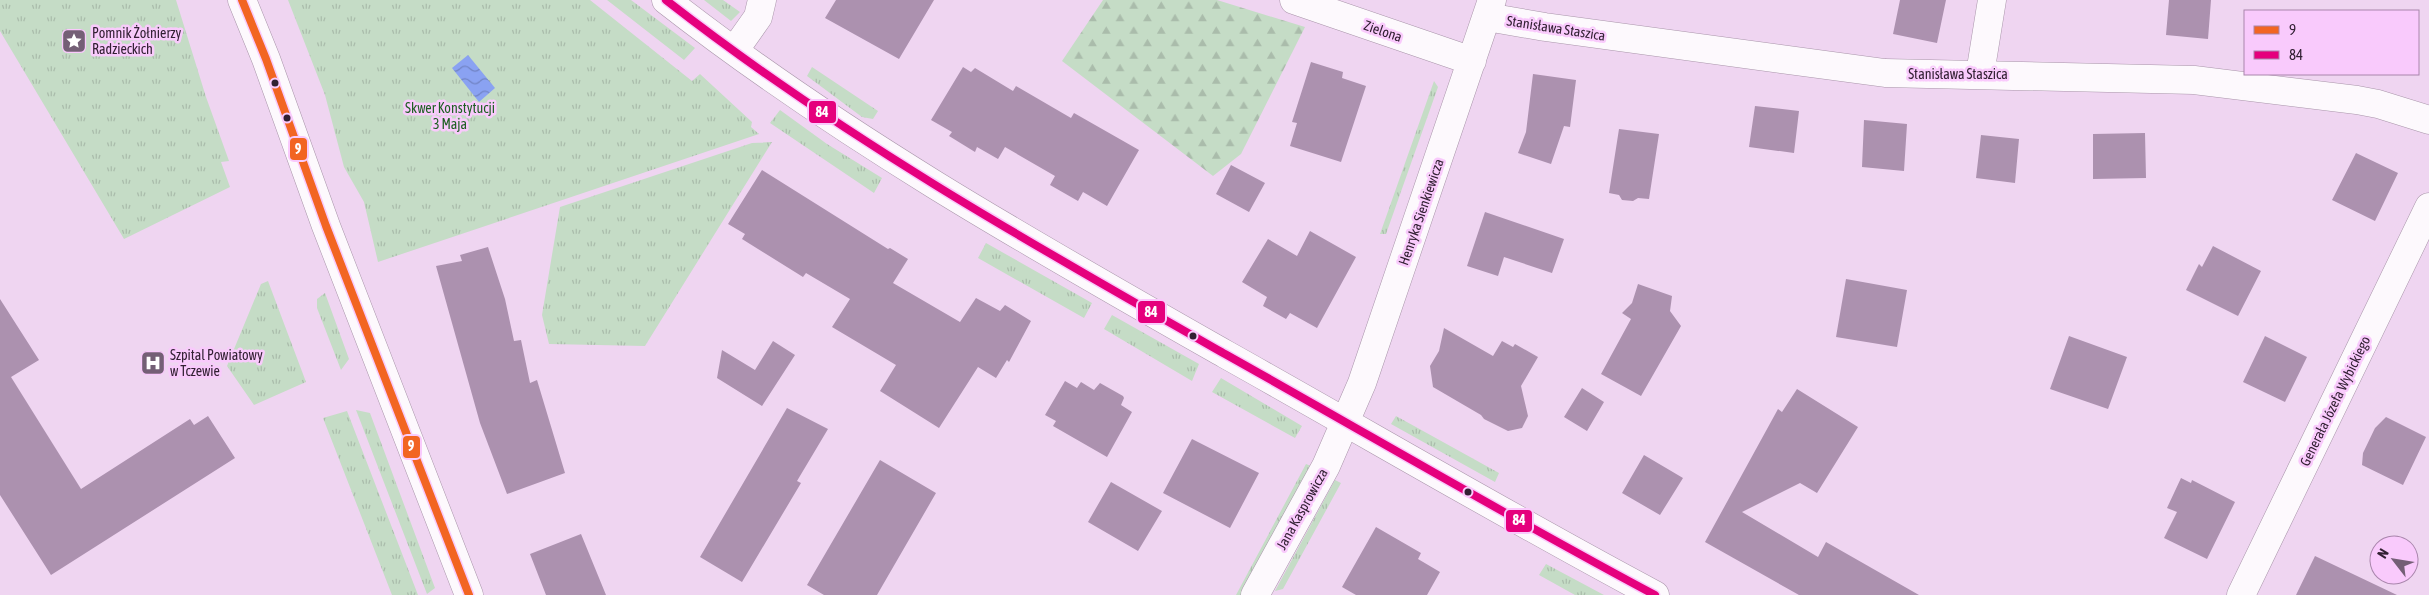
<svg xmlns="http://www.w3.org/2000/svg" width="2429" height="595" font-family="'Asap Condensed',sans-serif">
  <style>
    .grass { fill: url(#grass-tufts) }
    .forest { fill: url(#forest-firs) }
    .water { fill: url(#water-waves) }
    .building { fill: #ac91af }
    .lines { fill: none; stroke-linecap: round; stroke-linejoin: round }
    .minor-casing { stroke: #a995aa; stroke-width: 29 }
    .minor { stroke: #fdf9fd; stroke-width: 28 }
    .bus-1-casing { stroke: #f9cafc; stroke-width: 11 }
    .bus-2-casing { stroke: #f9cafc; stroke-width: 11 }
    .bus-1 { stroke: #f26522; stroke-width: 8 }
    .bus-2 { stroke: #e5007d; stroke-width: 8 }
    .bus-dot { fill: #322033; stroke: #f9cafc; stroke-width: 2 }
    .labels { text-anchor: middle; stroke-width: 5; stroke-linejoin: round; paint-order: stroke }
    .street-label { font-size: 14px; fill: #322033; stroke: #f9cafc }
    .poi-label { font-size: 14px; fill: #322033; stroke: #f9cafc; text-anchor: start }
    .park-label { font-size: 14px; fill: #1d5f22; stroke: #f9cafc }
    .line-badge { stroke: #f9cafc; stroke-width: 2 }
    .badge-label { font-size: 14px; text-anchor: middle; font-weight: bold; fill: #fff }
  </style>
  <defs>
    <pattern id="grass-tufts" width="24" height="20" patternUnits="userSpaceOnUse" patternTransform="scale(1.25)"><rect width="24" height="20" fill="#c5dcc6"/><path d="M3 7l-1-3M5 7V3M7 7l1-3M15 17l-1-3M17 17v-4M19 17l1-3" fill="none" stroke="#aabcab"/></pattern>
    <pattern id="forest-firs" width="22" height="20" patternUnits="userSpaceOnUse" patternTransform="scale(1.25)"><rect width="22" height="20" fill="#c5dcc6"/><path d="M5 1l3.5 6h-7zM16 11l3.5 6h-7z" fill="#aabcab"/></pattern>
    <pattern id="water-waves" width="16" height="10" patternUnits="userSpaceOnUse" patternTransform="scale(1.25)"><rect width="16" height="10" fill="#8aa2f2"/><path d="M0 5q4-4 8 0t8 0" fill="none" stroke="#7184c5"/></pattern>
  </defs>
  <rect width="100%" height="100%" fill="#efd5f1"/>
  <!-- grass -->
  <path class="grass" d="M0,0H176L206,97L229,161L221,162L230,187L124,239L0,31Z
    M288,0H590L692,81L700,74L752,122L751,127L759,134L378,262L364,202L344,167L325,95Z
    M607,0H631L695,48L684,60Z
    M704,0H723L740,12L731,21Z
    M812,67L878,111L873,119L862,117L807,76Z
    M1434,81L1438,87L1386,234H1380Z
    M780,110L827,144L882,178L874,193L770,123Z
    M772,142L645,346L549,344L542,315L560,207L752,143Z
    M986,243L1092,303L1084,318L978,258Z
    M268,281L306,382L254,405L227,366L261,284Z
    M325,293L349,359L341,370L317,308V299Z
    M1112,315L1199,364L1192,381L1104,329Z
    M1221,378L1302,426L1295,438L1212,392Z
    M356,410L370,413L435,588L427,594Z
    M347,411L418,595H392L323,418Z
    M1396,416L1499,473L1495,482L1391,424Z
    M1306,464L1311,466L1242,595H1236Z
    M1335,480L1341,483L1283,589L1275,591Z
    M1546,564L1604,595H1575L1539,575Z"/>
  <!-- forest -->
  <path class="forest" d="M1103,0H1217L1305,27L1241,154L1213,176L1062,61Z"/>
  <!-- water -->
  <path class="water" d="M468,55L495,88L479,102L452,68Z"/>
  <!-- building -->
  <path class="building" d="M836,0H934L899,59L825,18Z
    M1900,0H1946L1937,43L1893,34Z
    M2169,0H2211L2208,39L2166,35Z
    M1311,62L1343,72L1342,78L1366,86L1341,162L1290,146L1297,123L1292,122Z
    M963,67L971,72L975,68L1013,91L1016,86L1071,118L1074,113L1139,150L1107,206L1083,192L1078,201L1050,185L1055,176L1005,147L998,159L977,147L975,152L949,136L952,132L931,120Z
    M1533,74L1576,80L1570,127L1564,126L1551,164L1518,153L1526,132Z
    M1755,106L1799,111L1794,153L1749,147Z
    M1864,120L1907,124L1904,171L1862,167Z
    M1619,129L1659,134L1649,199L1638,198L1633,201L1622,200L1619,195L1609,193Z
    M2145,133L2146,178L2093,179V134Z
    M1981,135L2019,139L2015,183L1976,178Z
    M2356,153L2398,173L2375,221L2332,200Z
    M1231,165L1265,183L1249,212L1216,194Z
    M762,170L888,249L890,248L908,259L893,283L960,322L976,298L1000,311L1005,305L1031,321L1009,362L1007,360L996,378L978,367L939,428L880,391L896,365L832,327L850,299L806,273L803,277L742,239L745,234L728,224Z
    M1485,212L1564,239L1552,273L1504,257L1498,276L1467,266Z
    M1310,231L1356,257L1317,328L1290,313L1286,319L1263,306L1267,297L1242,282L1268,239L1297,256Z
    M2213,246L2261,271L2238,316L2186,290L2199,264L2202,267Z
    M488,247L505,299L514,341L521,340L530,383L537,380L565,473L507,494L480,423L436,266L462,261L460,255Z
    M1846,279L1907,290L1897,347L1836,337Z
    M1638,284L1672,296L1670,311L1681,326L1641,396L1601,374L1631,319L1622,313L1632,303Z
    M0,299L39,360L11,377L81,489L190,419L194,425L208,416L235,458L51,575L0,495Z
    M1444,328L1493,356L1502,341L1513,347L1515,344L1538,357L1521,386L1528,416L1522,428L1508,431L1484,419L1481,415L1433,387L1430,366L1439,351Z
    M2069,336L2127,357L2108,409L2050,389Z
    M2265,336L2307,357L2285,402L2243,382Z
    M773,341L795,355L762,406L717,378L722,350L755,370Z
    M1065,381L1077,388L1081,382L1094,390L1100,383L1123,396L1124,398L1121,405L1132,412L1107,457L1053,426L1056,421L1045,415Z
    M1582,388L1604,402L1587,431L1564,417Z
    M1797,389L1858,427L1817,493L1800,483L1742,512L1818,557L1826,542L1919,595H1799L1705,542L1778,409L1782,412Z
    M787,408L828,429L797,481L801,483L742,582L700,557Z
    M2386,417L2426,437L2403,485L2362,465L2363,453L2375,428Z
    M1192,439L1259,473L1230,528L1163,493Z
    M1644,455L1683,478L1660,515L1622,493Z
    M880,460L936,493L877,595H824L807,585Z
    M2181,478L2191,483L2192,480L2235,502L2207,559L2164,538L2177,512L2167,508Z
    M1111,482L1162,511L1138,551L1088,522Z
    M1376,527L1421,553L1418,559L1440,572L1427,595H1356L1342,587Z
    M581,534L606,595H546L530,554Z
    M2315,556L2397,595H2296Z"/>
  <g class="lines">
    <defs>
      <path id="minor" d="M242,0L266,59L326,226L469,595
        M666,0C840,136 1033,245 1225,354C1368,434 1510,518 1655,595
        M1294,0L1472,61
        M1487,17L1545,27L1885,73L2194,80L2357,100L2378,104L2429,120
        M734,51L758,17L762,0
        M1980,74L1992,0
        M1255,595L1326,466L1362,383L1492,0
        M2241,595L2429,207"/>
    </defs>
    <!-- minor casing -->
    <use href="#minor" class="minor-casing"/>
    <!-- minor -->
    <use href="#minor" class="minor"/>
    <defs>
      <path id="bus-1" d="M242,0L266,59L326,226L469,595"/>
      <path id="bus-2" d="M666,0C840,136 1033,245 1225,354C1368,434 1510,518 1655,595"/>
    </defs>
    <!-- bus-1 casing -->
    <use href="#bus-1" class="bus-1-casing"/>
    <!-- bus-2 casing -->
    <use href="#bus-2" class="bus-2-casing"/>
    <!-- bus-1 -->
    <use href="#bus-1" class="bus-1"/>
    <!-- bus-2 -->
    <use href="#bus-2" class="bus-2"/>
  </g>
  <!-- icons -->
  <defs>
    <symbol id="sight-square" viewBox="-11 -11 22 22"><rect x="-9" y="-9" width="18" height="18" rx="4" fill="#745f76" stroke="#f9cafc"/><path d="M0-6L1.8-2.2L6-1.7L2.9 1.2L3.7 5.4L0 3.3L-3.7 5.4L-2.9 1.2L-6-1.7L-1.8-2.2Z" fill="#fff"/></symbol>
    <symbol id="hospital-square" viewBox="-11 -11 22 22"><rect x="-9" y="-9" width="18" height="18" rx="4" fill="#745f76" stroke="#f9cafc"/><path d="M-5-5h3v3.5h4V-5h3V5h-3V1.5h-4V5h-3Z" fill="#fff"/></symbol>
  </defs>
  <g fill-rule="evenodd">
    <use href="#sight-square" x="60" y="27" width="28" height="28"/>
    <use href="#hospital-square" x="139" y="349" width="28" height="28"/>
  </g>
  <!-- markers -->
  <g class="bus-dot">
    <circle cx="275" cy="83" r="4.5"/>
    <circle cx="287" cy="118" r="4.5"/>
    <circle cx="1193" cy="336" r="4.5"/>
    <circle cx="1468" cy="492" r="4.5"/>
  </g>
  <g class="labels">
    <!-- street labels -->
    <g class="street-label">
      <text transform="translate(1556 28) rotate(9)" y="5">Stanisława Staszica</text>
      <text transform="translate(1383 31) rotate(19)" y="5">Zielona</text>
      <text x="1958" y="79">Stanisława Staszica</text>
      <text transform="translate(1421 212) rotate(-71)" y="5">Henryka Sienkiewicza</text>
      <text transform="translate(2335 401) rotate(-64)" y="5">Generała Józefa Wybickiego</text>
      <text transform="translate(1302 509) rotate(-61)" y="5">Jana Kasprowicza</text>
    </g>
    <!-- poi labels -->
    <g class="poi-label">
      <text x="92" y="38">Pomnik Żołnierzy<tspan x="92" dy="16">Radzieckich</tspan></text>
      <text x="170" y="360">Szpital Powiatowy<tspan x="170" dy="16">w Tczewie</tspan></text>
    </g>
    <!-- park labels -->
    <g class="park-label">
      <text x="450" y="113">Skwer Konstytucji<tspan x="450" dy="16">3 Maja</tspan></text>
    </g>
  </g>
  <g class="line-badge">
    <rect x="808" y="100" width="29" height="24" rx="5" fill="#e5007d"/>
    <rect x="289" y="137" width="19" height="24" rx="5" fill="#f26522"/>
    <rect x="1137" y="300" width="29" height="24" rx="5" fill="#e5007d"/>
    <rect x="402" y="435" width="19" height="24" rx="5" fill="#f26522"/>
    <rect x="1505" y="509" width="28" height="24" rx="5" fill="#e5007d"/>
  </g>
  <g class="badge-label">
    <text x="822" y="117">84</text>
    <text x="298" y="154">9</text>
    <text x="1151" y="317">84</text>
    <text x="411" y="451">9</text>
    <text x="1519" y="525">84</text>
  </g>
  <!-- legend -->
  <rect x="2244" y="10" width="175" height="65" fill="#f9cafc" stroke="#a986ac"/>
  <rect x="2254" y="26" width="25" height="8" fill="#f26522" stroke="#a986ac"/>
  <text x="2289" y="35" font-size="15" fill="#322033">9</text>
  <rect x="2254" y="51" width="25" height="8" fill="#e5007d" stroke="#a986ac"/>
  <text x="2289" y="60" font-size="15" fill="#322033">84</text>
  <!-- north arrow -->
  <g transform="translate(2394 560) rotate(301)"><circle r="24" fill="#f9cafc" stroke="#a986ac"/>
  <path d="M0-4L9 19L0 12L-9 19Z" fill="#745f76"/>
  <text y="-8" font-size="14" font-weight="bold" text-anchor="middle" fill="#322033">N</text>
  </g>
</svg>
